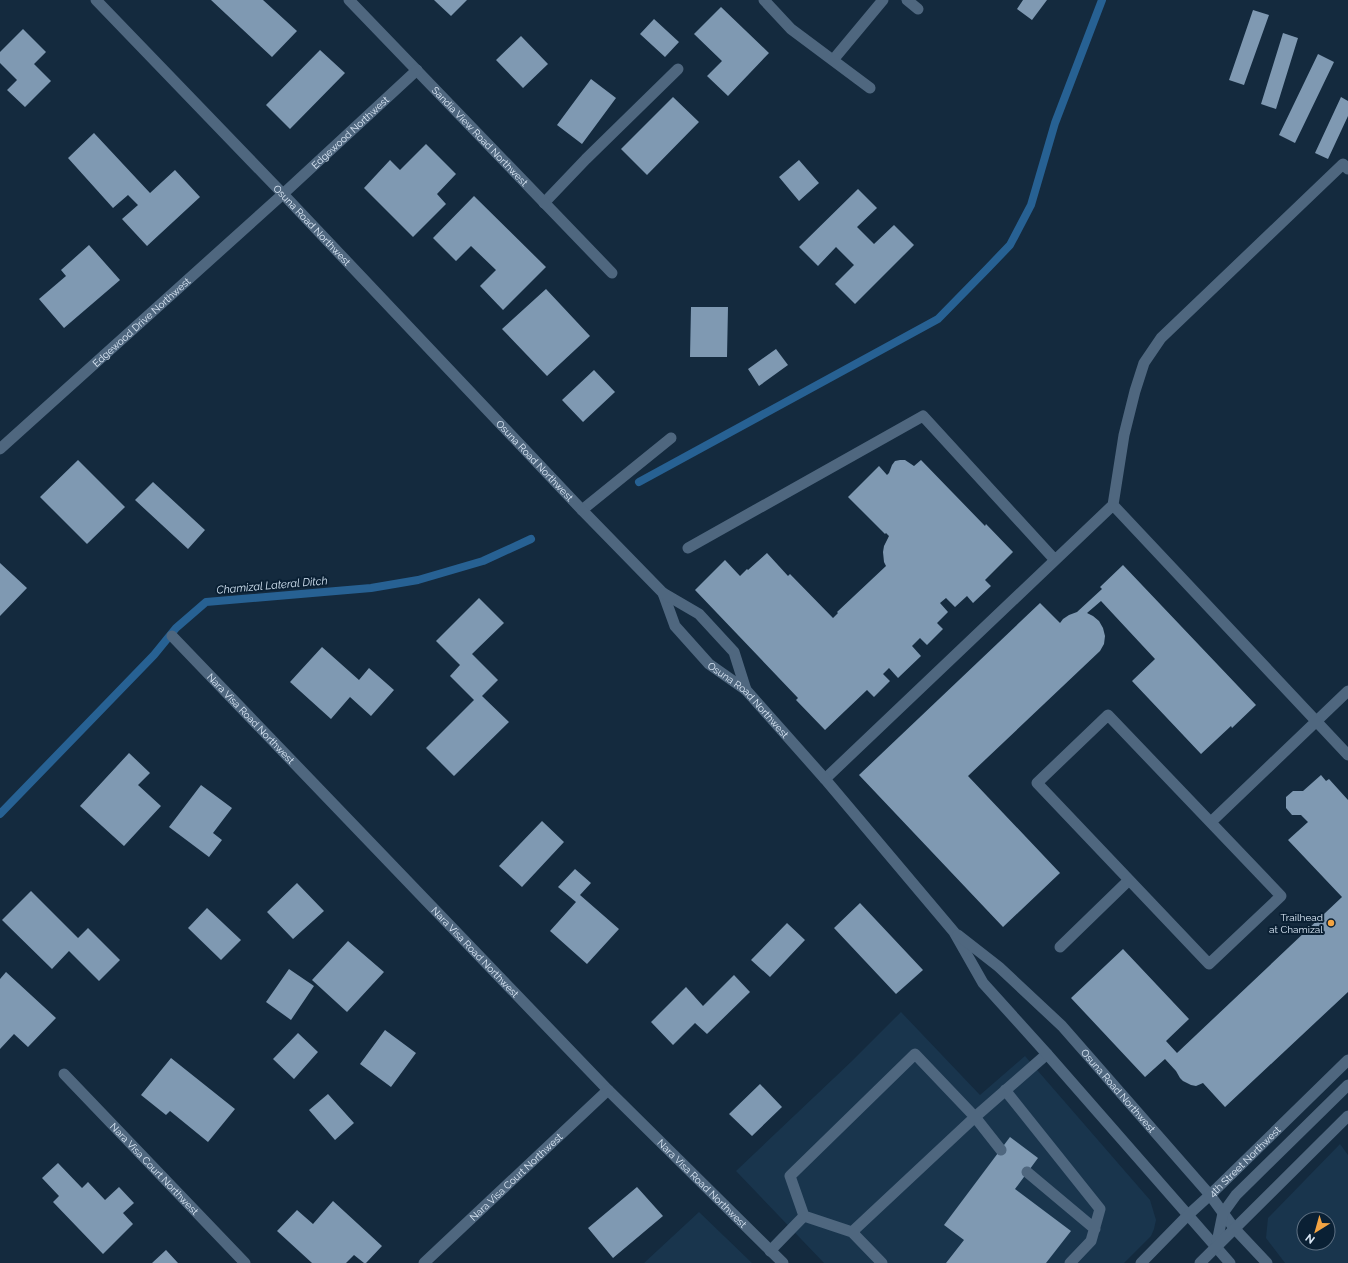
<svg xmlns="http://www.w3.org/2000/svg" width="1348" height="1263" font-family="Raleway,sans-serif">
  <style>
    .built { fill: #19354d; fill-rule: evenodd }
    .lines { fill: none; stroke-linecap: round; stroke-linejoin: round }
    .stream { stroke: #276193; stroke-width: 8 }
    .building { fill: #7f99b2 }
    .service { stroke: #4f677f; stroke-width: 11 }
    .minor { stroke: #4f677f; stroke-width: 11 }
    .tertiary { stroke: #4f677f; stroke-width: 11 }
    .secondary { stroke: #4f677f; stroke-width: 11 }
    .poi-dot { fill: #f3a443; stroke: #0a2034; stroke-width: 1.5 }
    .labels { text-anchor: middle; stroke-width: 4; stroke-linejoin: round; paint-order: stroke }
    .street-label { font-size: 10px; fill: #dce9f7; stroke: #0a2034 }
    .poi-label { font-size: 10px; fill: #dce9f7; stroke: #0a2034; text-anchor: end }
    .water-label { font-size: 11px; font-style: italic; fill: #d7e7f6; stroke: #0a2034 }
  </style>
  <rect width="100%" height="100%" fill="#142a3e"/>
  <!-- built -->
  <path class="built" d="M901,1012L980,1095L1025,1056L1150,1200L1156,1220L1154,1229L1151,1236L1124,1263H824L736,1171L852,1061Z
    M1340,1144L1348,1155V1263H1285L1266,1238L1268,1218ZM1304,1219H1328V1243H1304Z
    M699,1212L752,1263H644Z"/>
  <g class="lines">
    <!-- stream -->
    <path class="stream" d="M639,482L938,319L987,269L1010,245L1031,205L1055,123L1102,0
      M0,814L154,655L176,628L206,602L371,588L418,580L483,561L531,539"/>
  </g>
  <!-- building -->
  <path class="building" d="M211,0H263L297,31L272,57Z
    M434,0H467L451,16Z
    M1023,0H1047L1032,20L1017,9Z
    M721,7L769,53L728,96L707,76L722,61L694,34Z
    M1253,10L1269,15L1244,85L1229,80Z
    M654,19L679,42L665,57L640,34Z
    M23,29L46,52L34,64L51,81L25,107L7,90L17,80L0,63V52Z
    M1283,33L1298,38L1276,109L1261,104Z
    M521,36L548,64L523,88L496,60Z
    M320,50L345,73L290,129L266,105Z
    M1318,54L1334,62L1295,143L1279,135Z
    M591,79L616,98L582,144L557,125Z
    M673,97L699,122L647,175L621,149Z
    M1341,97L1348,101V116L1328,159L1315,153Z
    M94,133L150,193L175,170L200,197L147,246L122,219L138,205L128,195L113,208L68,158Z
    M426,144L456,174L437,194L446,204L413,237L364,188L390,160L400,170Z
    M799,160L819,183L799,201L779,177Z
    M858,189L877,208L857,227L874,244L894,225L914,245L855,304L835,284L854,265L836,247L818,266L799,247Z
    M474,196L546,267L503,310L480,286L496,270L471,246L456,261L433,238Z
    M89,245L120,280L64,328L39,299L66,276L61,270Z
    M546,289L590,336L547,376L502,329Z
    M691,307H728L727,357H690Z
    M776,349L788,365L759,386L748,369Z
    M594,370L615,392L583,422L562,400Z
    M78,460L125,507L87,544L40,497Z
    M900,460H905L914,466L921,460L985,526L986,524L1013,552L985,580L991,586L973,603L967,596L955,607L946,598L940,603L948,612L937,623L943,629L927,645L920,638L912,646L921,656L898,678L889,668L883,674L890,681L874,697L867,690L825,730L796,700L798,698L695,590L725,560L740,576L747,569L748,570L767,553L788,576L790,574L833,618L838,613L837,612L886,566L884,562L883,552L884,546L889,536L886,533L885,534L848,497L879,466L887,475L889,473L892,465L895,461Z
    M153,482L205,530L188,549L135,500Z
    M0,563L27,588L0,616Z
    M1123,565L1256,705L1232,728L1231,726L1201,754L1132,681L1155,659L1101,601L1087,613L1093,616L1099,621L1103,628L1105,636L1104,644L1100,651L968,776L1060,873L1003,927L859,775L1040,603L1060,623L1063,619L1069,615L1077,612L1102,589L1100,587Z
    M479,598L504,623L472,654L498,680L482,696L509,722L454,776L426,748L474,700L450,676L460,665L436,641Z
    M322,647L359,680L369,668L394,690L371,716L350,697L331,719L290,682Z
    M129,753L150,773L138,785L161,806L124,846L80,806Z
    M1321,775L1326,781L1329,779L1348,800V992L1225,1107L1203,1083L1196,1086L1191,1085L1183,1081L1180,1078L1176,1071L1165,1059L1145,1077L1071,998L1123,949L1189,1019L1166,1041L1177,1053L1342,897L1288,840L1308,822L1301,815H1292L1286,808V797L1293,791H1303Z
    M201,785L232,808L213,833L222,840L209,857L169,827Z
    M542,821L564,842L522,887L499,866Z
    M575,869L591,883L580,895L619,929L587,964L550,931L576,902L558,887Z
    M297,883L324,911L293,939L267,912Z
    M31,891L78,938L88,928L120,960L99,981L69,951L52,969L2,920Z
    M860,903L923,970L896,994L834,928Z
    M207,908L241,940L221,960L188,928Z
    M787,923L805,940L770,977L751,960Z
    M348,941L384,972L347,1012L312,980Z
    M289,969L314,986L291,1020L266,1002Z
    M6,972L56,1018L28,1047L14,1034L0,1049V979Z
    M734,975L750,992L707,1034L695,1023L673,1045L651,1022L686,987L703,1006Z
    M385,1030L416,1053L391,1087L360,1064Z
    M298,1033L318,1052L294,1079L273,1059Z
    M171,1058L235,1109L208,1142L170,1111L166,1115L141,1095Z
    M760,1084L782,1107L752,1136L729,1114Z
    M328,1094L354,1123L335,1140L309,1110Z
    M1010,1137L1038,1158L1015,1189L1071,1231L1046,1263H946L964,1240L944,1225Z
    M58,1163L82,1188L88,1182L105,1200L119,1187L134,1203L123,1213L133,1224L103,1254L53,1202L59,1196L42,1178Z
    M637,1187L663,1216L613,1258L588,1228Z
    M333,1201L382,1246L366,1263H364L354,1255L346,1263H312L277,1231L297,1210L313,1224Z
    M166,1250L178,1263H152Z"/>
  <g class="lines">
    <!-- service -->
    <path class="service" d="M764,0L791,29L870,88
      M907,0L918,9
      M833,60L883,0
      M544,203L586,159L678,69
      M1113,505L1348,755
      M582,510L671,438
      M688,548L923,416L1055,560
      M1108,715L1281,896L1209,964L1037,783Z
      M825,779L1113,505L1124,435L1135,391L1144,363L1161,338L1343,164L1348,169
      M1211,822L1348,691
      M1060,947L1129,880
      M1005,1090L1100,1209L1091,1241L1070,1263
      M1027,1172L1095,1229
      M852,1232L975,1117L1047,1054
      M770,1251L804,1216
      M882,1263L852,1232L804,1216L790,1176L915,1054L975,1117L1001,1150"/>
    <!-- minor -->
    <g class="minor">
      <path id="s1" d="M349,0L612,273"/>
      <path id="s2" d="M0,449L283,194L417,70"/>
      <path id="s3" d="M172,636L608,1090L783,1263"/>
      <path id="s4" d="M64,1074L245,1263"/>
      <path id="s5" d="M424,1263L608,1090"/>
    </g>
    <!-- tertiary -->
    <path class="tertiary" d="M1234,1228L1267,1263
      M1216,1247L1230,1263"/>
    <!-- secondary -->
    <g class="secondary">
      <path id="s6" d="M96,0L283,194L582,510L663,593L675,626L709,664L746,690L825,779L954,932L983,983L1047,1054L1216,1247"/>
      <path d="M663,593L699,614L734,652L746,690"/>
      <path id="s7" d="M958,935L999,967L1062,1026L1210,1195L1234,1228"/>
      <path d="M1216,1247L1223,1213L1236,1195L1348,1085"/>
      <path id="s8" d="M1141,1263L1188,1215L1210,1195L1348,1060"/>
      <path d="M1200,1263L1348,1116"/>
    </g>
  </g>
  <!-- markers -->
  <circle class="poi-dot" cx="1331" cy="923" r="4"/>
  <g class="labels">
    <!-- street labels -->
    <g class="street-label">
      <text dy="4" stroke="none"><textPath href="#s2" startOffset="472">Edgewood Northwest</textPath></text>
      <text dy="4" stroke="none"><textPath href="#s1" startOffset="189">Sandia View Road Northwest</textPath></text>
      <text dy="4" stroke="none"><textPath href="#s6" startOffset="312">Osuna Road Northwest</textPath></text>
      <text dy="4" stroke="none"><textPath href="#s2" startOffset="190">Edgewood Drive Northwest</textPath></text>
      <text dy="4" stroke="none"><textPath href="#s6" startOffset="636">Osuna Road Northwest</textPath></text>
      <text dy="4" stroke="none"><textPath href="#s6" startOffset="960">Osuna Road Northwest</textPath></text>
      <text dy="4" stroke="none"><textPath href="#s3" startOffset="114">Nara Visa Road Northwest</textPath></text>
      <text dy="4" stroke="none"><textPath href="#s3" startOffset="438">Nara Visa Road Northwest</textPath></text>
      <text dy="4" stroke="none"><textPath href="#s7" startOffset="224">Osuna Road Northwest</textPath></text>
      <text dy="4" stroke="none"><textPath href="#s8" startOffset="145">4th Street Northwest</textPath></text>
      <text dy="4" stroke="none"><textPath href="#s4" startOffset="131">Nara Visa Court Northwest</textPath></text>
      <text dy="4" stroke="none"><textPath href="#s5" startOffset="126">Nara Visa Court Northwest</textPath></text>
      <text dy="4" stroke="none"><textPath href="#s3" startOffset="762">Nara Visa Road Northwest</textPath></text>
    </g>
    <!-- poi labels -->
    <g class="poi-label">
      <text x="1323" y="921">Trailhead<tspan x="1323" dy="12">at Chamizal</tspan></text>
    </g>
    <!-- water labels -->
    <g class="water-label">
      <text transform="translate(272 585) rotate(-5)" y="4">Chamizal Lateral Ditch</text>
    </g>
  </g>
  <!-- north arrow -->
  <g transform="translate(1316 1231) rotate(217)"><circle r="19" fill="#0a2034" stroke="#5e7082"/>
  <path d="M0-3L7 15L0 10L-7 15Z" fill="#f3a443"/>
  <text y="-6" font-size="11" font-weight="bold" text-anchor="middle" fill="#dce9f7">N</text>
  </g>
</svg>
